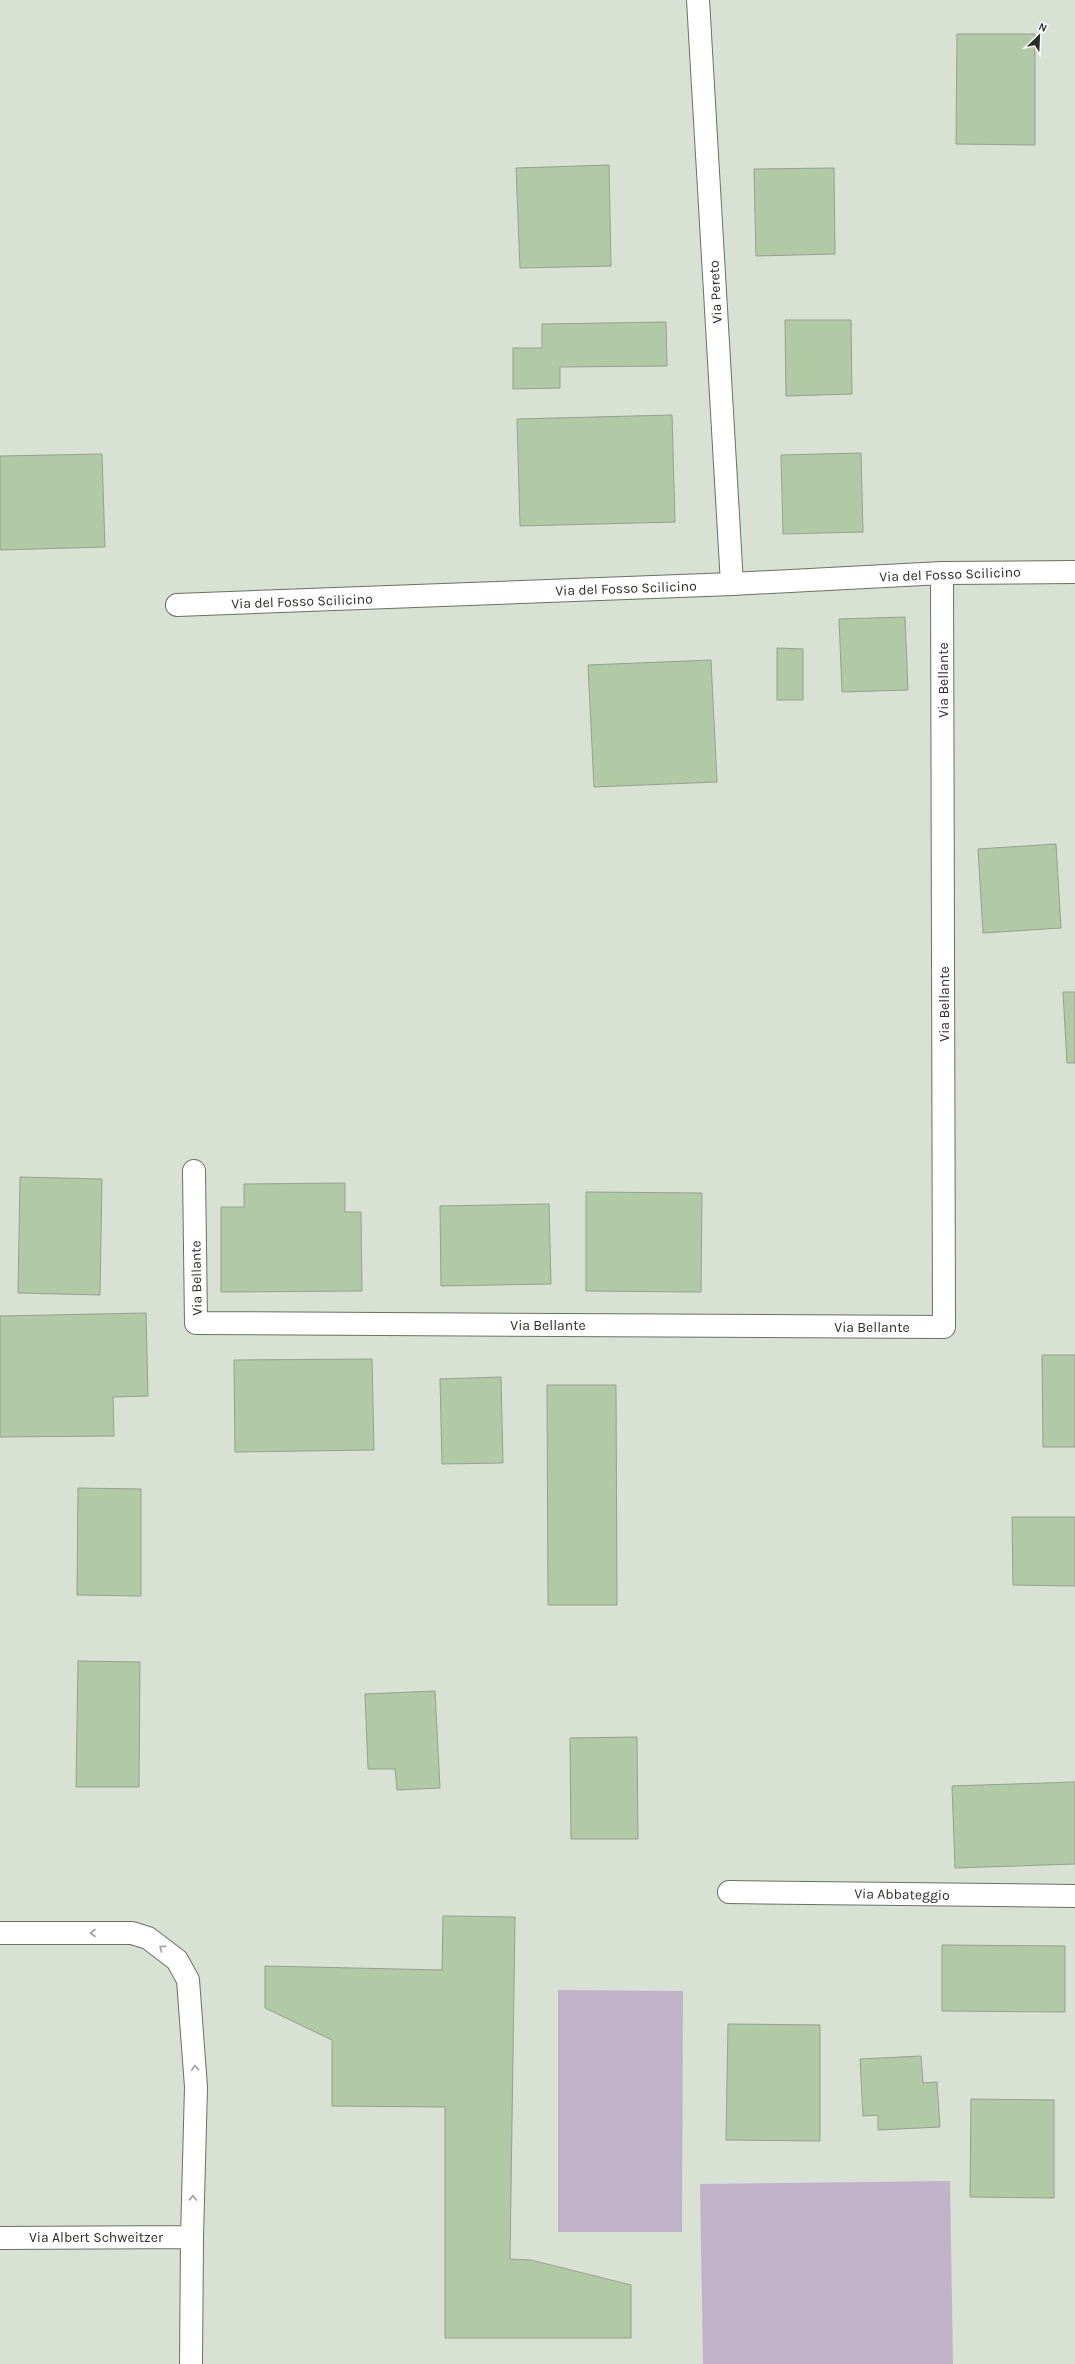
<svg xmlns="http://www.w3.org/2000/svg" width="1075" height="2364" font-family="Karla,sans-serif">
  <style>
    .green { fill: #c0b2c8 }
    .building { fill: #b1c9a4; stroke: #969f92 }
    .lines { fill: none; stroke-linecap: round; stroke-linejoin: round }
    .minor-casing { stroke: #697165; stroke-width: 24 }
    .minor { stroke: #fff; stroke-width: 22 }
    .oneway { stroke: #9fa09e }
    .labels { text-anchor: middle; stroke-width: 3; stroke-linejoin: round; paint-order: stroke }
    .street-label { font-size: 14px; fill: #2a2d28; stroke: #fff }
  </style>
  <rect width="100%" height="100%" fill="#d8e1d4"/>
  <!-- green -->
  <path class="green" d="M558,1990L683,1991L682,2232H558Z
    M950,2181L953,2364H703L700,2184Z"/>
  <!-- building -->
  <path class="building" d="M957,34H1035V145L956,144Z
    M609,165L611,266L520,268L516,168Z
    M834,168L835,254L756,256L754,169Z
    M785,320H851L852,394L786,396Z
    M666,322L667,366L560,367V388L513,389V348H542V324Z
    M672,415L675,522L520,526L517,419Z
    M861,453L863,532L783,534L781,455Z
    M102,454L105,547L0,550V456Z
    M905,617L908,690L842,692L839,619Z
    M777,648L803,649V700H777Z
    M711,660L717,782L594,787L588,665Z
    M1056,844L1061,928L983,933L978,849Z
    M1063,992H1075V1063H1067Z
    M20,1177L102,1179L100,1295L18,1293Z
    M345,1183V1212H361L362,1291L221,1292V1207H244V1184Z
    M586,1192L702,1193L701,1292L586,1291Z
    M549,1204L551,1284L441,1286L440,1206Z
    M146,1313L148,1396L113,1397L114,1436L0,1437V1316Z
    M1042,1355H1075V1447H1043Z
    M372,1359L374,1450L235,1452L234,1360Z
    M501,1377L503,1463L442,1464L440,1379Z
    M547,1385H616L617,1605H548Z
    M78,1488L141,1489V1596L77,1595Z
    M1012,1517H1075V1586L1013,1585Z
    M78,1661L140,1662L139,1787H76Z
    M435,1691L440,1788L397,1790L395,1769H368L365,1694Z
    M637,1737L638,1839H571L570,1738Z
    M1075,1782V1864L955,1868L952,1786Z
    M443,1916L515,1917L510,2259L531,2260L631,2285V2338H445V2107L332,2106V2040L265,2008V1966L442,1970Z
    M942,1945L1065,1946V2012L942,2011Z
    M728,2024L820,2025V2141L726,2140Z
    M921,2056L923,2083L937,2082L940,2127L878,2130V2115L863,2116L860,2059Z
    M971,2099L1054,2100V2198L970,2197Z"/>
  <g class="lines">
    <defs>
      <path id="minor" d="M698,0L732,584
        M177,605L732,584L942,573L1075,572
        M194,1171L196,1323L944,1327L942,573
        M729,1892L1075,1896
        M0,1933H132L148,1938L177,1960L188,1980L196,2087L192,2237L191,2364
        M0,2238L192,2237"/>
    </defs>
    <!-- minor casing -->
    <use href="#minor" class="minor-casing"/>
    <!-- minor -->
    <use href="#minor" class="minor"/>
  </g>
  <!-- one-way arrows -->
  <defs><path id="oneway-chevron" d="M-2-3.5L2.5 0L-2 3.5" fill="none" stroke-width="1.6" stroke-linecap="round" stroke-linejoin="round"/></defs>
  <g class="oneway">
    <use href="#oneway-chevron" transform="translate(93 1933) rotate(-180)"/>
    <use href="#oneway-chevron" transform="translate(162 1948) rotate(-143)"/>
    <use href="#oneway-chevron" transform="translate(195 2068) rotate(-95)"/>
    <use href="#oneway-chevron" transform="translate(193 2198) rotate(-88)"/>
  </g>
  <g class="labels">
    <!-- street labels -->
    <g class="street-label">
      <text transform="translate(715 292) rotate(-93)" y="5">Via Pereto</text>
      <text transform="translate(950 574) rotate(-2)" y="5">Via del Fosso Scilicino</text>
      <text transform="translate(626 588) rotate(-2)" y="5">Via del Fosso Scilicino</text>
      <text transform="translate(302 601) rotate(-2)" y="5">Via del Fosso Scilicino</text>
      <text transform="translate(943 680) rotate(-90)" y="5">Via Bellante</text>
      <text transform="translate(944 1004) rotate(-90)" y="5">Via Bellante</text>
      <text transform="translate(196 1278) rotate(-91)" y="5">Via Bellante</text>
      <text x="548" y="1330">Via Bellante</text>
      <text x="872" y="1332">Via Bellante</text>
      <text transform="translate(902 1894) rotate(1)" y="5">Via Abbateggio</text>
      <text x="96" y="2242">Via Albert Schweitzer</text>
    </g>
  </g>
  <!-- north arrow -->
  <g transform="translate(1039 36) rotate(24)" stroke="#ffffff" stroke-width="3" paint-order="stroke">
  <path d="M0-3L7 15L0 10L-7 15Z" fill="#2a2d28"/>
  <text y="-6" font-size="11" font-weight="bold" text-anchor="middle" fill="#2a2d28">N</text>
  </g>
</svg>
